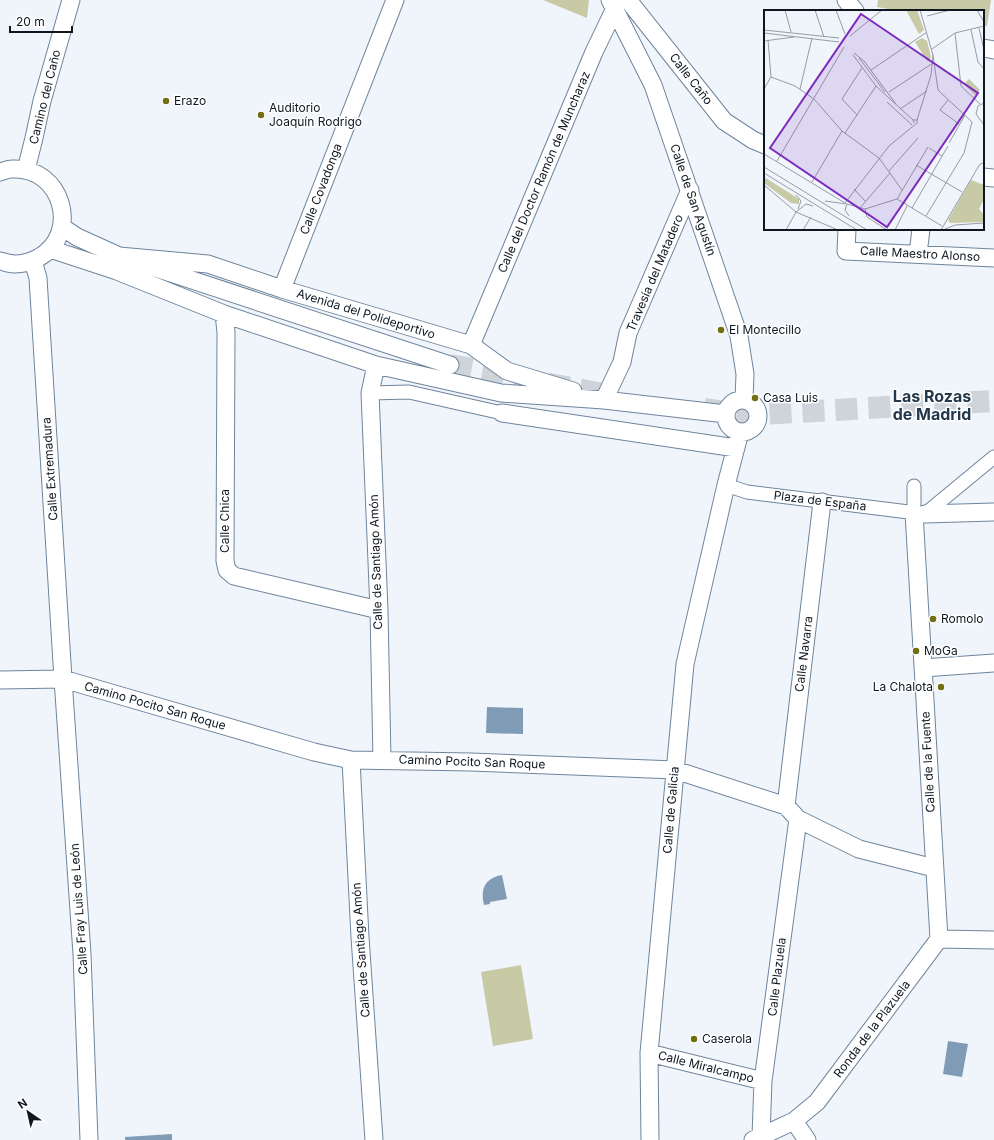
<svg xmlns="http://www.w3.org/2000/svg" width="994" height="1140" font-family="Inter,sans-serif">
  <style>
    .green { fill: #c8c9a5 }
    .water { fill: #809bb5 }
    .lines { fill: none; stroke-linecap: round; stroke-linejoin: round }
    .tertiary-tunnel { stroke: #ced4da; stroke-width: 22; stroke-dasharray: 22 11; stroke-linecap: butt }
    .pedestrian-casing { stroke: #6d859d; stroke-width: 15 }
    .minor-casing { stroke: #6d859d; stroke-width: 19 }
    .pedestrian { stroke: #fff; stroke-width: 13 }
    .minor { stroke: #fff; stroke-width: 17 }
    .poi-dot { fill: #716f10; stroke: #fff; stroke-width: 1.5 }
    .labels { text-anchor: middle; stroke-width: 3; stroke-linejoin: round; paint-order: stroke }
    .street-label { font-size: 12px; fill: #0e1720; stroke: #fff }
    .poi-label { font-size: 12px; fill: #0e1720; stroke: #fff; text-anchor: start }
    .district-label { font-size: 16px; font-weight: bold; fill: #22384c; stroke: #fff }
    .inset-road { fill: none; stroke: #969ca3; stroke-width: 1 }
    .view { fill: #7b2cbf; fill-opacity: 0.15; stroke: #7b2cbf; stroke-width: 2 }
    .inset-edge { fill: none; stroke: #0e1720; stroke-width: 2 }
  </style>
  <rect width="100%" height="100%" fill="#f0f5fb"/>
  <!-- green -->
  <path class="green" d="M543,0H589L587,18Z
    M878,0H991L987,26L983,25V11H900L877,7Z
    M521,965L533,1039L493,1046L481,972Z"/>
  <!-- water -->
  <path class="water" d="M487,707L523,708V734L486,733Z
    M502,875L507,899L490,902V904L484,905C480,889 485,878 502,875Z
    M948,1041L968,1044L962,1077L943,1074Z
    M172,1134V1140H125V1137Z"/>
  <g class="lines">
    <!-- tertiary-tunnel -->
    <path class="tertiary-tunnel" d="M450,365L613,396
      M704,409L745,415L994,401"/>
    <defs>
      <path id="pedestrian" d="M370,393L409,392L502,413
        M726,485L747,492L925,514L994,457
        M914,513V486"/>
      <path id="minor" d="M610,0L653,85L739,336L745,374L744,400
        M628,0L724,121L753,140L765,145
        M846,0L855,11
        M983,48L994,50
        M26,170L34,138L42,101L71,0
        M0,172C4,171 8,169 12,169C62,166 82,234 38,258C32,261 23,264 15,264C10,264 5,262 0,261
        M983,177L994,178
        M62,227L77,237L119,256L450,365
        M847,229L846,251L994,258
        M50,249L117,271L127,272
        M918,254L921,229
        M119,256L208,264L282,289L471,345L507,371L573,391
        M33,261L38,278L63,679L82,954L89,1140
        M117,271L224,314L376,365L501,393L604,400L726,414
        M282,289L395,0
        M224,314L226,332L225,561L227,570L234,576L379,610
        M471,345L594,52L618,2
        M376,365L370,393L379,610L382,760
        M604,400L622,362L628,333L690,190
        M726 416a16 16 0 1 1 32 0a16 16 0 1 1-32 0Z
        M502,413L736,448
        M914,513L939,939
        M925,514L994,512
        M923,668L994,663
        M0,680L63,679L314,752L351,760L471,762L675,770L786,806L798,819L859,849L934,868
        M351,760L360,937L374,1140
        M786,806L822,502
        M939,939L994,940
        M649,1053L763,1081
        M794,1121L807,1140
        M761,1136L763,1081L798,819
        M650,1140L649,1053L685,664L726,485L740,432
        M753,1140L794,1121L817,1102L939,939"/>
    </defs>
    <!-- pedestrian casing -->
    <use href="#pedestrian" class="pedestrian-casing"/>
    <!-- minor casing -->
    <use href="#minor" class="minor-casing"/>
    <!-- pedestrian -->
    <use href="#pedestrian" class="pedestrian"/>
    <!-- minor -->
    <use href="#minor" class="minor"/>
  </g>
  <!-- markers -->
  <g class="poi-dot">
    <circle cx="166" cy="101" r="4"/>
    <circle cx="261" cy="115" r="4"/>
    <circle cx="721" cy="330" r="4"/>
    <circle cx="755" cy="398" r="4"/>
    <circle cx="933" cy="619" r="4"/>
    <circle cx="916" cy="651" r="4"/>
    <circle cx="941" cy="687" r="4"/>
    <circle cx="694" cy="1039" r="4"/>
  </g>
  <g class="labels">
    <!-- street labels -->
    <g class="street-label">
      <text transform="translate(691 79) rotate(52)" y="4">Calle Caño</text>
      <text transform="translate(45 97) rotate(-76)" y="4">Camino del Caño</text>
      <text transform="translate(544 172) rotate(-67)" y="4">Calle del Doctor Ramón de Muncharaz</text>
      <text transform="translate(321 189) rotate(-69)" y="4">Calle Covadonga</text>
      <text transform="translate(693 200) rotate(71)" y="4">Calle de San Agustín</text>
      <text transform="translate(920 254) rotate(3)" y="4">Calle Maestro Alonso</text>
      <text transform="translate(655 273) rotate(-67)" y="4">Travesía del Matadero</text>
      <text transform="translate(366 314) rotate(17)" y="4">Avenida del Polideportivo</text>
      <text transform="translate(50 469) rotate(-94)" y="4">Calle Extremadura</text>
      <text transform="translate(820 501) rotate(7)" y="4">Plaza de España</text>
      <text transform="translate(225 521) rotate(-90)" y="4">Calle Chica</text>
      <text transform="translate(376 562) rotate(-92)" y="4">Calle de Santiago Amón</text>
      <text transform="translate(804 654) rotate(-83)" y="4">Calle Navarra</text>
      <text transform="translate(155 706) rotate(16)" y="4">Camino Pocito San Roque</text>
      <text transform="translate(472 762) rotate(2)" y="4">Camino Pocito San Roque</text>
      <text transform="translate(928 762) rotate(-93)" y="4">Calle de la Fuente</text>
      <text transform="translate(671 810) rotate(-85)" y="4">Calle de Galicia</text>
      <text transform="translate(79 909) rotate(-94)" y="4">Calle Fray Luis de León</text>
      <text transform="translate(361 950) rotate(-94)" y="4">Calle de Santiago Amón</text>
      <text transform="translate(777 977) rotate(-83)" y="4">Calle Plazuela</text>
      <text transform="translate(872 1029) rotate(-53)" y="4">Ronda de la Plazuela</text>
      <text transform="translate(706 1067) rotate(14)" y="4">Calle Miralcampo</text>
    </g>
    <!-- poi labels -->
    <g class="poi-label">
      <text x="174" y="105">Erazo</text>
      <text x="269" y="112">Auditorio<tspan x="269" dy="14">Joaquín Rodrigo</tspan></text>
      <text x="729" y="334">El Montecillo</text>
      <text x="763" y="402">Casa Luis</text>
      <text x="941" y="623">Romolo</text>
      <text x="924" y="655">MoGa</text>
      <text x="933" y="691" text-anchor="end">La Chalota</text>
      <text x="702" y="1043">Caserola</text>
    </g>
    <!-- district labels -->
    <g class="district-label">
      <text x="932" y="402">Las Rozas<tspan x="932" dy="18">de Madrid</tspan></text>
    </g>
  </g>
  <!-- overview -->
  <g transform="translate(764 10)">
    <rect width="220" height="220" fill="#f0f5fb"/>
    <path d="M142,0H153L160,20L155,24ZM158,28L163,31L167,47L164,52L151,32ZM205,69L216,80L211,85L200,74ZM0,167L35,189V194L27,193L0,173ZM207,170L220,175V189L215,199L220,205V212L186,213L184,210Z" fill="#c8c9a5"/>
    <path class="inset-road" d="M21,0L27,22M51,0L60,27M72,0L81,24M213,0L220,12M163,6L186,0M215,18L220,40M0,20L75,28M207,20L214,52L220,59M0,23L75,32M191,23L197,76L216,94M86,26L118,0M4,30L7,67L31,76L50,89L78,121L115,148L138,180M0,31L30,27M168,39L191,23L220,16M90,43L100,51L132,94M89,45L112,76L149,110M95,48L121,82M107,60L163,22M0,79L7,67M36,79L48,28M125,82L169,53M184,90L176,100L195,114M123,92L148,115M220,93L214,96L212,104L220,115M136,99L163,81M93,105L78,89L98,58M153,110L167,65L169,45L156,0M81,123L112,76M185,133L201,105M165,138L178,146M0,144L81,193L125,136L153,113V110H149L150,113M13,151L80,37M152,155L198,182M0,157L103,220M125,161L154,128M0,163L93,220M48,172L78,121M0,175L32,202L74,220M90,179L101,191M32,185L37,191L34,199M133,189L164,137M133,189L178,216M61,191L83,194L81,200L85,206M83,194L101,199L133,189M96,198L126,163M148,198L184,136M101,199L103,207L123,220M32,202L42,194L49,196M162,206L200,143L208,112L174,80L169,45M22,220L32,202M39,220L47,207M131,220L143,196M177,220L216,154L220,153M179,220L191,215L220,213"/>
    <path class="view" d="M97,4L214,83L123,217L6,138Z"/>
    <rect width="220" height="220" class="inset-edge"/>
  </g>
  <!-- north arrow -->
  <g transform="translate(28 1112) rotate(326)" stroke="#ffffff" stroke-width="3" paint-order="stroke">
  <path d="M0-3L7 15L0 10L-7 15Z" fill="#0e1720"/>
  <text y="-6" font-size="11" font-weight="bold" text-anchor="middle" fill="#0e1720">N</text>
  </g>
  <!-- scale -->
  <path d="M10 26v6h62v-6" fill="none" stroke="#0e1720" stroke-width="2"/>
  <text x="16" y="26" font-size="12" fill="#0e1720" stroke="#ffffff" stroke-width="3" paint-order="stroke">20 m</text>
</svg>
